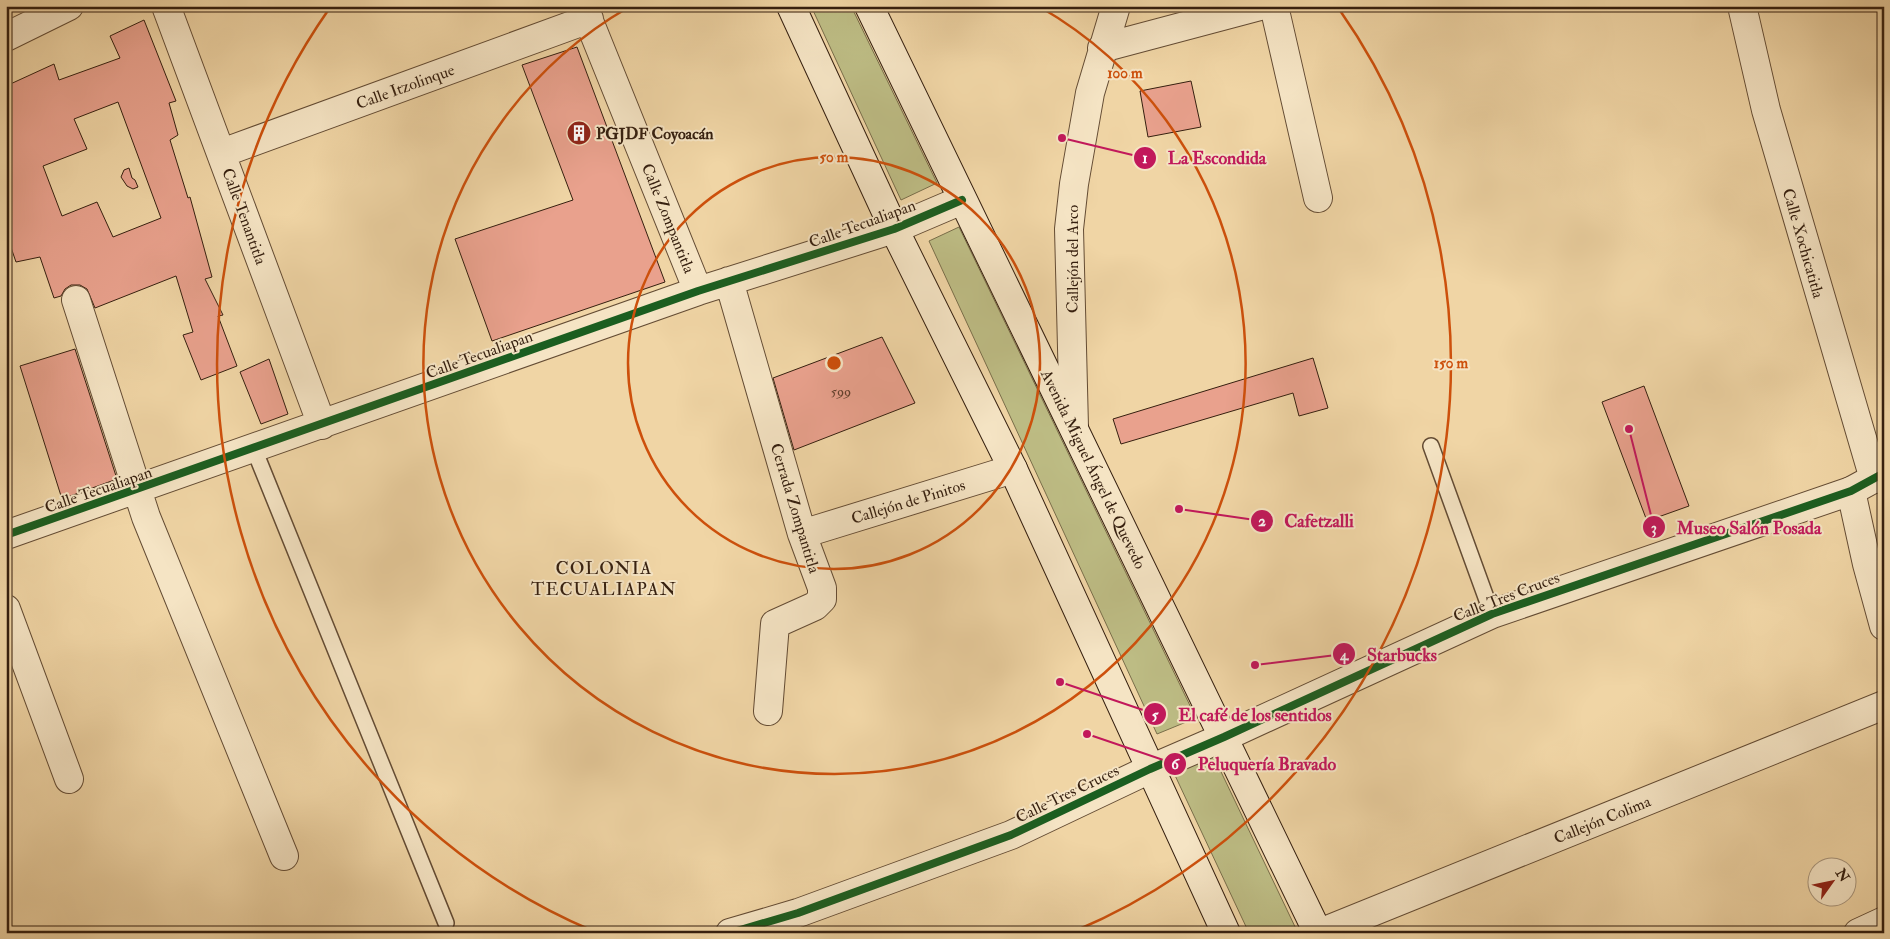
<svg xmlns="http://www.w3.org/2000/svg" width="1890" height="939" font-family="'IM FELL Double Pica',serif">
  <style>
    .green { fill: #bdbc84; stroke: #796e4a }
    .building { fill: #e9a18d; stroke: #351f0f; fill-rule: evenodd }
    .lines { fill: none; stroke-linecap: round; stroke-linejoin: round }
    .service-casing { stroke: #644c34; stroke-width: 18 }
    .minor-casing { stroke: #644c34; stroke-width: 30 }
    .tertiary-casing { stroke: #644c34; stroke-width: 30 }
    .secondary-casing { stroke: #351f0f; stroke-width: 30 }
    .service { stroke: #f5e4c4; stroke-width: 15 }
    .minor { stroke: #f5e4c4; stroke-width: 28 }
    .tertiary { stroke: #f5e4c4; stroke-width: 28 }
    .secondary { stroke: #f5e4c4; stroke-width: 28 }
    .cycleway-casing { stroke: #f5e4c4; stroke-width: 11 }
    .cycleway { stroke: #1b5e20; stroke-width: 8 }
    .ring { fill: none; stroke: #cd500c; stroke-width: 2.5 }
    .labels { text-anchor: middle; stroke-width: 4; stroke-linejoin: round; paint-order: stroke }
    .number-label { font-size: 14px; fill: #62402e }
    .street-label { font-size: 16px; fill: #351f0f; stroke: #f5e4c4 }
    .poi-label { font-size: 16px; font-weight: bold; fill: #351f0f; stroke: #f5e4c4; text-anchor: start }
    .neighbourhood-label { font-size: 18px; letter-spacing: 1px; fill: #351f0f; stroke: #f5e4c4 }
    .centre { fill: #cd500c; stroke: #f5e4c4; stroke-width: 2.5 }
    .ring-label { font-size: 15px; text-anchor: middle; font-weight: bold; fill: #cd500c; stroke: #f5e4c4; stroke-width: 4; stroke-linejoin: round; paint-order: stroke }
    .leader { fill: none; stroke: #c2185b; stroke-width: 2 }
    .callout-dot { fill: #c2185b; stroke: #f5e4c4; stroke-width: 2 }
    .mark-label { font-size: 15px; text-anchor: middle; font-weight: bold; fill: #fff }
    .callout-label { font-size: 18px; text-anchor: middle; font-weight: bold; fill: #c2185b; stroke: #f5e4c4; stroke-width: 4; stroke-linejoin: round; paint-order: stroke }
  </style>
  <rect width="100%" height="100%" fill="#f0d5a5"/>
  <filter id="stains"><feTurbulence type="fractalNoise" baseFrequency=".004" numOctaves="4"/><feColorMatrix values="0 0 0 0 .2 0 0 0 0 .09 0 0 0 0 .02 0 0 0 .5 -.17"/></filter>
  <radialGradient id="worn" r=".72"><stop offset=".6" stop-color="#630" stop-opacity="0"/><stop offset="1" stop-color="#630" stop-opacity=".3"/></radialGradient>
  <!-- green -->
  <path class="green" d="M811,6H851L937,183L901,200Z
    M959,227L1196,718L1157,734L929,241Z
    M1213,755L1298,933H1249L1172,769Z"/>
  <!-- building -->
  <path class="building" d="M144,20L176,101L169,103L178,135L170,140L188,198L190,197L212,277L205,279L223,315L218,316L237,366L201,380L183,335L193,332L176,276L95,308L87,289L80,285H71L65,289L61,296L54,298L40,257L16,262L6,233V86L54,64L59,80L120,58L110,36ZM118,102L161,218L113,237L97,202L62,216L43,166L87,149L74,119Z
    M577,47L665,282L492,341L455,239L573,200L522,65Z
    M1191,81L1201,127L1148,137L1140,91Z
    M129,168L132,178L135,180L138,187L133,189L127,186L121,177L124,170Z
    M882,337L915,403L794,450L773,378Z
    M75,349L117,479L62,499L20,366Z
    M1313,358L1328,408L1299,416L1293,393L1121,444L1113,419Z
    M269,359L288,414L261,424L240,372Z
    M1644,386L1689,506L1647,521L1602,402Z"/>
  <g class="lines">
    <defs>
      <path id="service" d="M1431,446L1492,614
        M254,449L446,923"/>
      <path id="minor" d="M166,6L322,425
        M583,6L698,291
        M1274,6L1318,198
        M1742,6L1766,110L1874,479
        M1102,48L1260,6
        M222,153L589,19
        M729,281L802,534L822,588V599L815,606L775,624L768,711
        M76,300L146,517L284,856
        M1074,427L1069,229L1074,184L1090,93L1116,6
        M1851,491L1867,564L1884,626
        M802,534L1013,469
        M6,535L698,291L894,229L962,200
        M6,609L69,779
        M730,933L798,913L1011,835L1150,769
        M1320,933L1884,705"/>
      <path id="tertiary" d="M6,37L69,6
        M1150,769L1224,737L1492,614L1851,491L1884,473
        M1858,933L1884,921"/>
      <path id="secondary" d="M791,6L894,229L1013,469L1226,933
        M869,6L1318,933"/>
    </defs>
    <!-- service casing -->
    <use href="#service" class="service-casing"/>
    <!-- minor casing -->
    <use href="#minor" class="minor-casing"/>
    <!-- tertiary casing -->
    <use href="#tertiary" class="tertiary-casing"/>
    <!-- secondary casing -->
    <use href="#secondary" class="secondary-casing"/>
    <!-- service -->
    <use href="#service" class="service"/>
    <!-- minor -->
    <use href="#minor" class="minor"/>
    <!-- tertiary -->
    <use href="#tertiary" class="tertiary"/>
    <!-- secondary -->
    <use href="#secondary" class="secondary"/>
    <defs>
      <path id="cycleway" d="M6,535L698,291L894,229L962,200
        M730,933L798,913L1011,835L1150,769L1224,737L1492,614L1851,491L1884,473"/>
    </defs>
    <!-- cycleway casing -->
    <use href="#cycleway" class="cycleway-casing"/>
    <!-- cycleway -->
    <use href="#cycleway" class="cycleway"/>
  </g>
  <!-- distance rings -->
  <g class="ring">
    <circle cx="834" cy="363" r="206"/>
    <path d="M1040 7A411 411 0 1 1 629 7"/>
    <path d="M593 931A617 617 0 0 1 329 9M1339 9A617 617 0 0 1 1075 931"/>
  </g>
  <!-- icons -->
  <defs>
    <symbol id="building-disc" viewBox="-11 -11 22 22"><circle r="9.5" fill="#8f2418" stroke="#f5e4c4"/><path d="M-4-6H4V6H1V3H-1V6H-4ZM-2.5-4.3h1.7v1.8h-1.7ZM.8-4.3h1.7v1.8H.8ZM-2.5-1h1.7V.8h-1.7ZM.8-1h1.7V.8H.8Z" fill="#fff"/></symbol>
  </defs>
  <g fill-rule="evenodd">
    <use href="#building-disc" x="565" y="119" width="28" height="28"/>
  </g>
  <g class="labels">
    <!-- number labels -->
    <g class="number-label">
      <text x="841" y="396">599</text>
    </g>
    <!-- street labels -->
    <g class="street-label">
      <text transform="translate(405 86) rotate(-20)" y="6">Calle Itzolinque</text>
      <text transform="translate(245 216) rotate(70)" y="6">Calle Tenantitla</text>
      <text transform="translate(669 218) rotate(68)" y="6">Calle Zompantitla</text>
      <text transform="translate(862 223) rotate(-20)" y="6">Calle Tecualiapan</text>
      <text transform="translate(1804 243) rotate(74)" y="6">Calle Xochicatitla</text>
      <text transform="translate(1072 259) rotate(-90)" y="6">Callejón del Arco</text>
      <text transform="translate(479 354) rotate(-20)" y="6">Calle Tecualiapan</text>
      <text transform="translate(1094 469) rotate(64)" y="6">Avenida Miguel Ángel de Quevedo</text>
      <text transform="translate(98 489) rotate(-19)" y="6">Calle Tecualiapan</text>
      <text transform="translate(908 501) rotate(-17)" y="6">Callejón de Pinitos</text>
      <text transform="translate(796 508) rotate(73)" y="6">Cerrada Zompantitla</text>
      <text transform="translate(1506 596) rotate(-21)" y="6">Calle Tres Cruces</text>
      <text transform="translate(1067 793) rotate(-26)" y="6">Calle Tres Cruces</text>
      <text transform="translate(1602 819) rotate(-22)" y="6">Callejón Colima</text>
    </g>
    <!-- poi labels -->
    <g class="poi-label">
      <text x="596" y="139">PGJDF Coyoacán</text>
    </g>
    <!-- neighbourhood labels -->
    <g class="neighbourhood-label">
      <text x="604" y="574">COLONIA<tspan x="604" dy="21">TECUALIAPAN</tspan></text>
    </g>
  </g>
  <circle cx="834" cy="363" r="8" class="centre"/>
  <g class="ring-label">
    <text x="1125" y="78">100 m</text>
    <text x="834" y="162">50 m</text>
    <text x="1451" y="368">150 m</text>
  </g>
  <!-- callouts -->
  <path class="leader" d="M1062 138L1145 158M1179 509L1262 521M1629 429L1654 527M1255 665L1344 654M1060 682L1155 714M1087 734L1175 764"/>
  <g class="callout-dot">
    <circle cx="1062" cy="138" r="5"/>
    <circle cx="1179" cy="509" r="5"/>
    <circle cx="1629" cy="429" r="5"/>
    <circle cx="1255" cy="665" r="5"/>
    <circle cx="1060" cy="682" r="5"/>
    <circle cx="1087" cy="734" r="5"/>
    <circle cx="1145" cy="158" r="12"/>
    <circle cx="1262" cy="521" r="12"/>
    <circle cx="1654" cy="527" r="12"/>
    <circle cx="1344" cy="654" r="12"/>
    <circle cx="1155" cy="714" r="12"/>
    <circle cx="1175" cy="764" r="12"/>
  </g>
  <g class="mark-label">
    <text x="1145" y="163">1</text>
    <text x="1262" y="526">2</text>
    <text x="1654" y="533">3</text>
    <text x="1344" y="660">4</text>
    <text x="1155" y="720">5</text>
    <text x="1175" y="769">6</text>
  </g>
  <g class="callout-label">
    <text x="1217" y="164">La Escondida</text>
    <text x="1319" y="527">Cafetzalli</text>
    <text x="1749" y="534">Museo Salón Posada</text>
    <text x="1402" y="661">Starbucks</text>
    <text x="1255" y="721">El café de los sentidos</text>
    <text x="1267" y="770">Peluquería Bravado</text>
  </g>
  <!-- margin -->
  <rect width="1890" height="939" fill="none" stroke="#f0d5a5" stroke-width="25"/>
  <rect x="8" y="8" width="1875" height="924" fill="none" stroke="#351f0f" stroke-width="2.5"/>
  <rect x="12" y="12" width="1865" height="914" fill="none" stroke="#351f0f"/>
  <!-- north arrow -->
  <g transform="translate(1832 882) rotate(57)"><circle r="24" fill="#f5e4c4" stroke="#a8957c"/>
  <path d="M0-4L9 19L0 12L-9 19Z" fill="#8f2418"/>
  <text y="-8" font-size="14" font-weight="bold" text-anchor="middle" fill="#351f0f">N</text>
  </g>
  <rect width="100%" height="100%" filter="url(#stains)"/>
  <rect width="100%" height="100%" fill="url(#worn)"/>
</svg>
